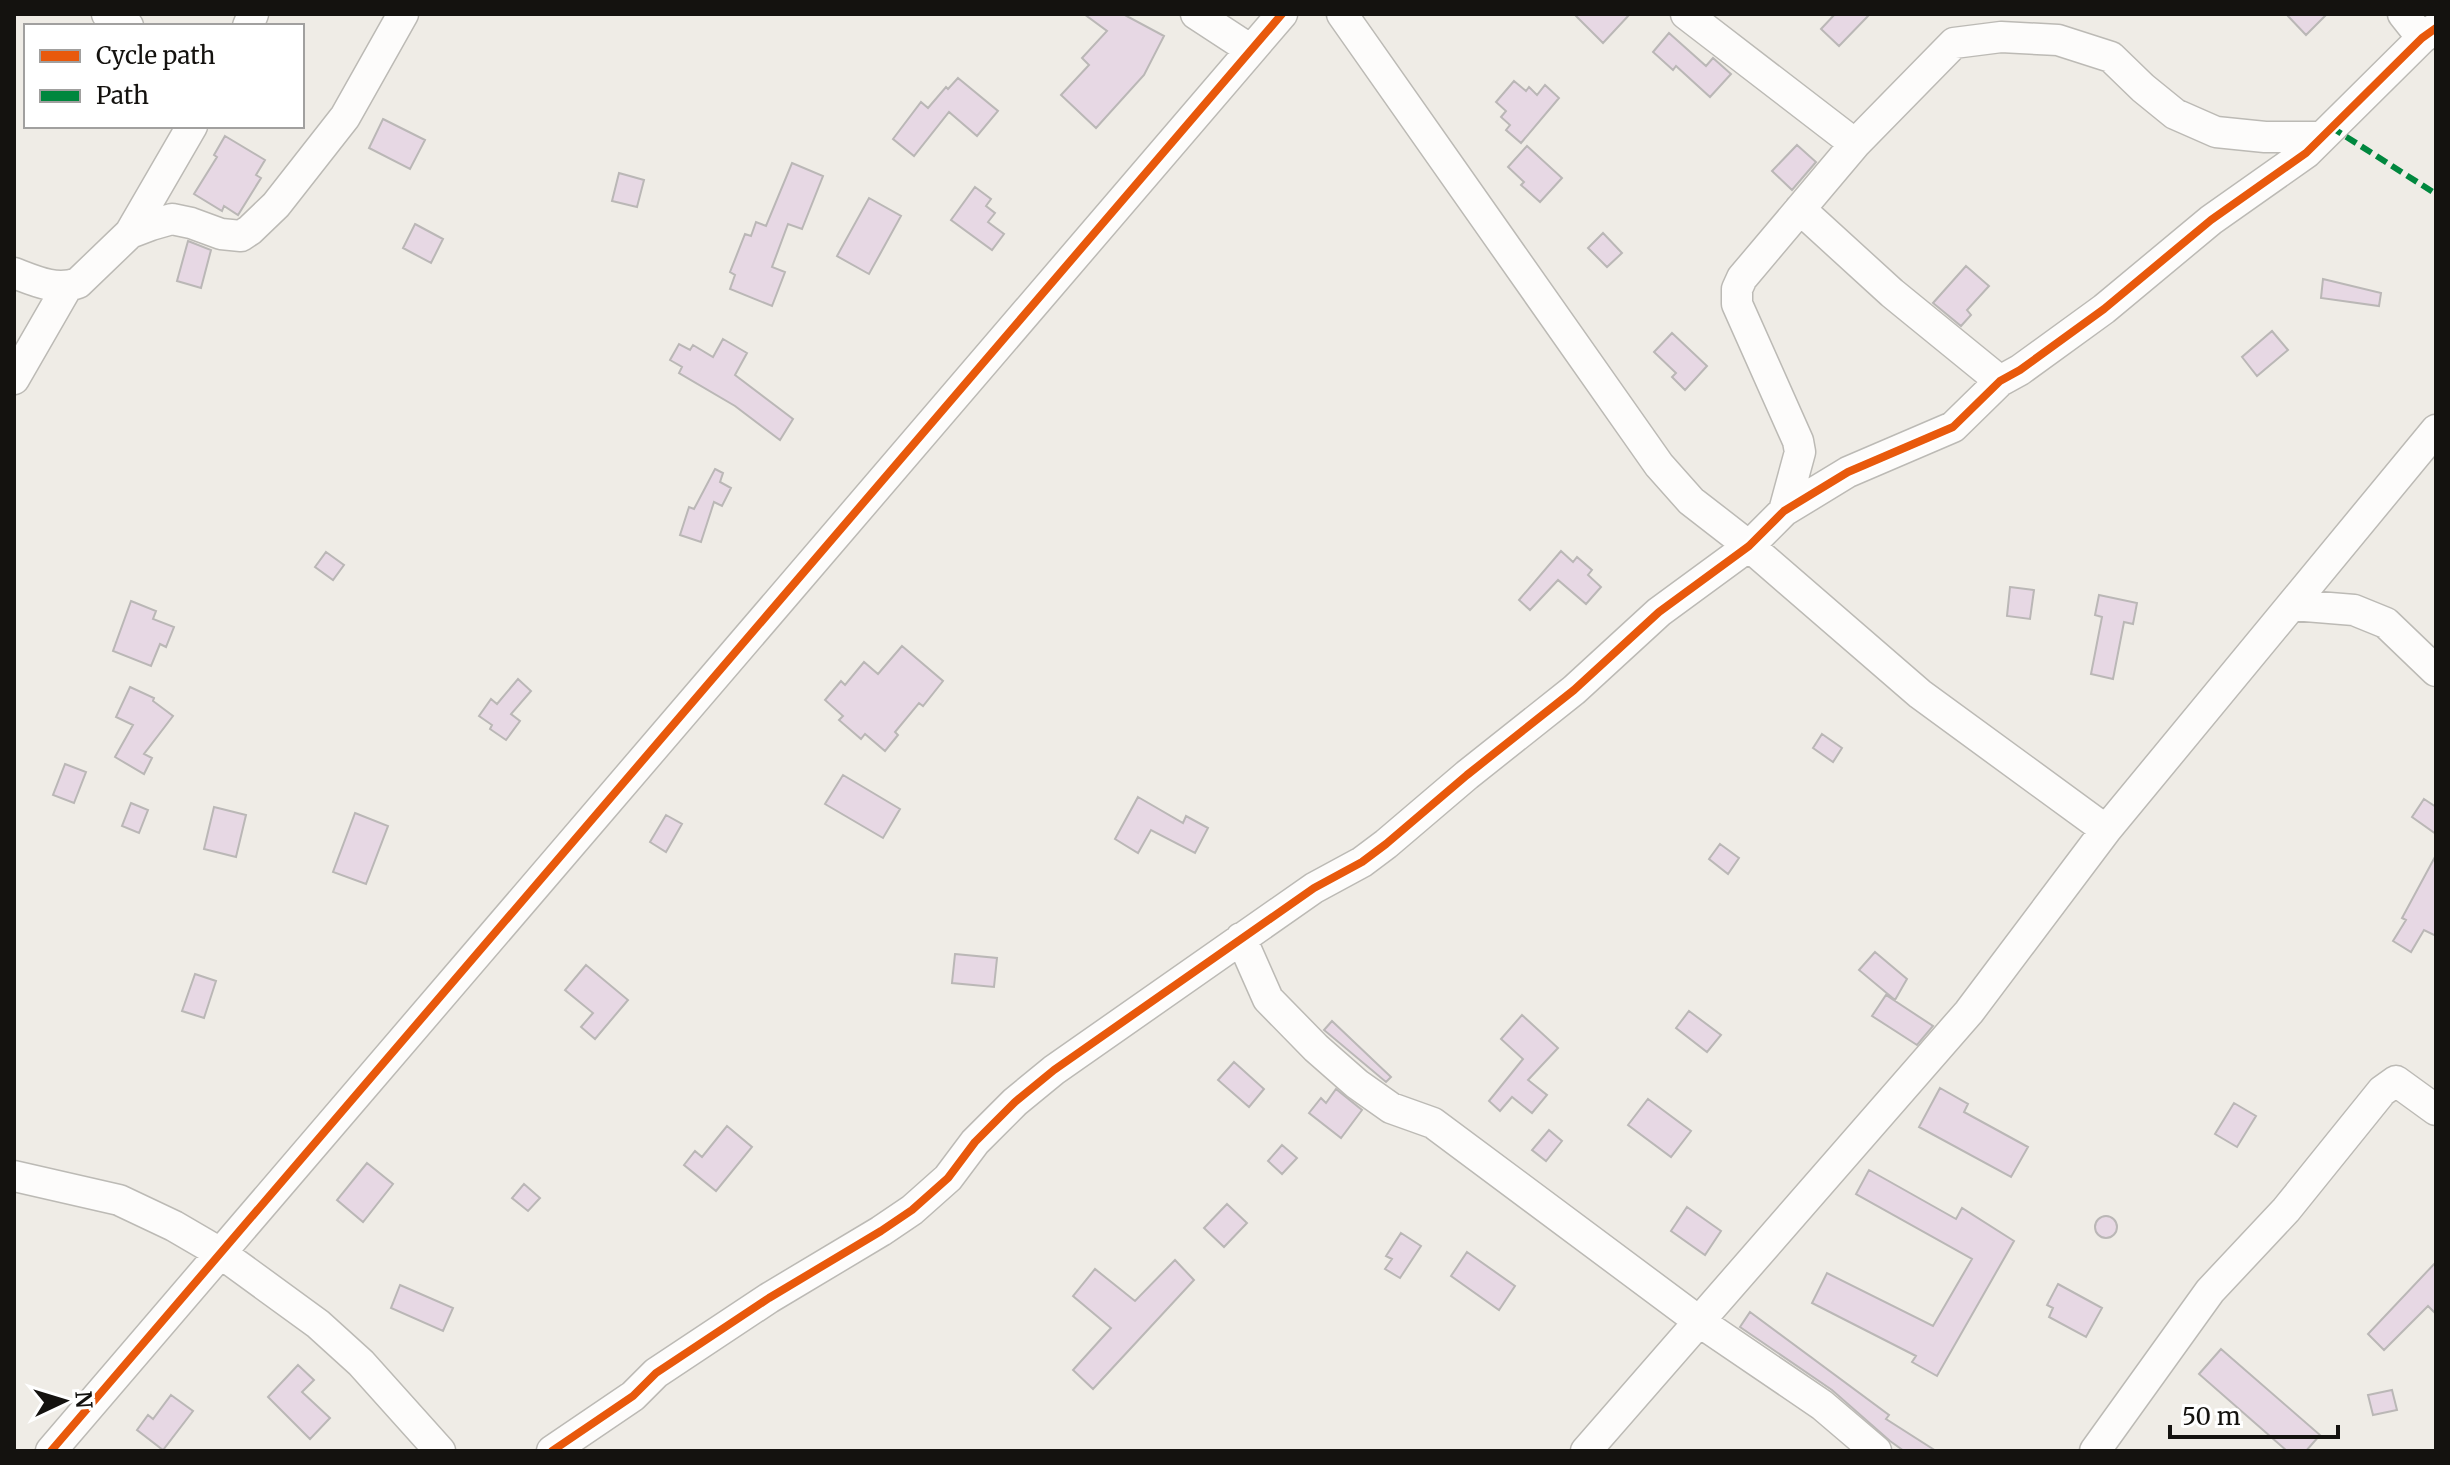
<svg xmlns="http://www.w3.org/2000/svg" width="2450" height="1465" font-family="Merriweather,serif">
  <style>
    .building { fill: #e7d8e4; stroke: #bab7b6; stroke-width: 2 }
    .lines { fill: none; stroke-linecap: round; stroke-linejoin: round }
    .minor-casing { stroke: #bcbab5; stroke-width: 33 }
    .minor { stroke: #fdfcfb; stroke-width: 30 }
    .quiet { stroke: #00873e; stroke-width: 6; stroke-dasharray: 12 6; stroke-linecap: butt }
    .cycleway-casing { stroke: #fff; stroke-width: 13 }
    .cycleway { stroke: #e8590c; stroke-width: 8 }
  </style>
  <rect width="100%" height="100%" fill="#efece6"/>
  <!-- building -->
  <path class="building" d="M1084,14H1123L1164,36L1144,75L1096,128L1061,95L1089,65L1082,58L1107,31Z
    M1574,14H1630L1603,43Z
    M1835,14H1870L1839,46L1821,29Z
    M2286,14H2327L2306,35Z
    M1669,33L1706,66L1713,58L1731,74L1710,97L1676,66L1673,70L1653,52Z
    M958,78L998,111L977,136L949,112L914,156L893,139L921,102L928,108L946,87L948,89Z
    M1514,81L1526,91L1529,87L1537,95L1545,85L1559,98L1521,143L1506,130L1510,125L1501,117L1506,111L1496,102Z
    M383,119L425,140L410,169L369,148Z
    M225,136L265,160L256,175L261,178L238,215L224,206L222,211L194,194L217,157L214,155Z
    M1797,145L1816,162L1792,190L1772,171Z
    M1527,146L1562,178L1540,202L1521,185L1524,182L1508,167Z
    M792,163L823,176L802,229L788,224L772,267L785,272L772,306L730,289L735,275L730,272L745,234L751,236L756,222L766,226Z
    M619,173L644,180L637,207L612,201Z
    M975,187L991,199L986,206L995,213L988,222L1004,234L992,250L951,220Z
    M869,198L901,216L869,274L837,256Z
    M415,224L443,239L431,263L403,248Z
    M1603,233L1622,253L1607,267L1588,248Z
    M188,241L211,250L201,288L177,281Z
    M1966,266L1989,286L1967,310L1971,315L1961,326L1933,303Z
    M2323,279L2381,293L2379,306L2321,298Z
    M2272,331L2288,350L2257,376L2242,357Z
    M1672,333L1707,366L1685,390L1672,377L1676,373L1654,352Z
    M723,339L747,353L735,375L793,419L780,440L735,406L679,373L682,367L670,360L679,344L690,350L693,345L713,357Z
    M715,469L723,473L720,482L731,488L722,506L714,502L701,542L680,535L689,507L694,509Z
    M1561,551L1573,562L1577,557L1592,570L1588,575L1601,587L1586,604L1558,580L1530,610L1519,600Z
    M326,552L344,565L333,580L315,567Z
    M2010,587L2034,590L2030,619L2007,616Z
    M2099,595L2137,603L2133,624L2124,622L2113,679L2091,674L2102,617L2095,615Z
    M131,601L156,611L153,619L174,627L166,647L160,644L151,666L113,651Z
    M902,646L943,681L923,706L919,703L895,732L898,735L885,751L865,734L861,739L839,720L843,716L825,700L841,681L845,685L864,662L878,674Z
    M518,679L531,691L511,714L520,721L506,740L490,729L492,725L479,716L491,699L497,704Z
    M130,687L154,698L153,701L173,716L144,754L152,758L144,774L115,757L133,725L116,717Z
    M1822,734L1842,748L1833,762L1813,748Z
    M65,764L86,772L74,803L53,795Z
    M843,775L900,809L883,838L825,804Z
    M1138,797L1183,823L1186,816L1208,828L1195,853L1151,830L1138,853L1115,839Z
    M2424,799L2436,807V834L2412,817Z
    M131,803L148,810L139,833L122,826Z
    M214,807L246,815L236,857L204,849Z
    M355,813L388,826L366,884L333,872Z
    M666,815L682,824L666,852L650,842Z
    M1720,844L1739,858L1728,874L1709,859Z
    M2436,855V936L2424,930L2411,952L2393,941L2406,920L2402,918Z
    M1875,952L1907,979L1895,1000L1859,970Z
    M955,954L997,958L994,987L952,983Z
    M586,965L628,1000L595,1039L581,1027L593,1013L565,990Z
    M195,974L216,981L204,1018L182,1011Z
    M1886,995L1933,1026L1917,1045L1872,1016Z
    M1689,1011L1721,1035L1707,1052L1676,1028Z
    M1522,1015L1558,1048L1528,1080L1547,1095L1532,1113L1512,1097L1500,1111L1489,1101L1523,1059L1501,1039Z
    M1332,1021L1391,1077L1386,1082L1324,1030Z
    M1234,1062L1264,1089L1249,1107L1218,1080Z
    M1940,1088L1968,1104L1964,1112L2028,1147L2011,1177L1919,1127Z
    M1336,1089L1362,1110L1341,1138L1309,1113L1321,1098L1326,1103Z
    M1648,1099L1691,1131L1671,1157L1628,1125Z
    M2234,1103L2256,1116L2237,1147L2215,1134Z
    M727,1126L752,1147L716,1191L684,1165L695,1151L702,1157Z
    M1549,1130L1562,1141L1546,1161L1532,1150Z
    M1282,1145L1297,1158L1282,1174L1268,1161Z
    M367,1163L393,1184L363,1222L337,1200Z
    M1869,1170L1956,1219L1962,1208L2014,1241L1937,1376L1912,1362L1916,1356L1812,1303L1827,1273L1933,1326L1972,1259L1856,1194Z
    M524,1184L540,1198L528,1211L512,1198Z
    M1227,1204L1247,1223L1224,1247L1204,1228Z
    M1687,1207L1721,1231L1705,1255L1671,1231Z
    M2095 1227a11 11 0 1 1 22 0a11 11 0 1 1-22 0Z
    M1401,1233L1421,1246L1400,1278L1385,1269L1392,1259L1386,1256Z
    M1467,1252L1515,1286L1499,1310L1451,1276Z
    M1175,1260L1194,1280L1093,1389L1073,1370L1111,1328L1073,1296L1095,1269L1135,1301Z
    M2436,1262V1314L2428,1306L2384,1350L2368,1334Z
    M2058,1284L2102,1308L2086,1337L2049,1317L2053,1308L2047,1305Z
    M400,1285L453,1308L443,1331L391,1308Z
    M1750,1312L1889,1415L1886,1419L1936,1451H1904L1890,1441L1832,1390L1740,1327Z
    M2221,1349L2320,1435L2306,1451H2287L2199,1374Z
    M298,1365L314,1380L302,1392L330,1418L310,1439L268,1397Z
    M2392,1390L2397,1410L2373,1415L2368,1395Z
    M171,1395L193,1411L163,1450L137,1430L148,1415L153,1419Z"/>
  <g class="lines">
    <defs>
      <path id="minor" d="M107,14L128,26
        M1196,14L1251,50
        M1342,14L1659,465L1691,501L1749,546L1920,694L2106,830L2436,430
        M1686,14L1855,144
        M2403,14L2422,38
        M248,26L253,14
        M1800,209L1892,293L2000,381
        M130,233L192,126
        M14,273C35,281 56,291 78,283L130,233L151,225L172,219L191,223L221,234L241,236L250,230L276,205L345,117L403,14
        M14,379L67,287
        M1784,511L1800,452L1798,441L1737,304V289L1742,278L1855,144L1954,43L2001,37L2058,40L2111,57L2143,88L2175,114L2216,132L2265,137H2321
        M2293,605L2354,610L2386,623L2436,671
        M1241,938L1268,999L1316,1048L1357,1084L1391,1108L1433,1123L1700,1322L1822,1405L1876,1451
        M14,1176L119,1200L174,1226L222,1254L318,1324L361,1363L440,1451
        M51,1451L1282,14
        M552,1451L633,1396L656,1373L769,1298L881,1231L912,1210L948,1178L975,1142L1015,1102L1054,1070L1314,888L1362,862L1386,844L1467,775L1574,690L1659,612L1749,546L1784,511L1848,472L1953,427L2000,381L2020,370L2104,309L2211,220L2306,153L2422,38L2436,28
        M1586,1451L1969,1012L2106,830
        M2095,1451L2210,1291L2286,1210L2382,1091L2396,1081L2436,1110"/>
    </defs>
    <!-- minor casing -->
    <use href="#minor" class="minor-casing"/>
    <!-- minor -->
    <use href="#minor" class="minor"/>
    <!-- quiet -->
    <path class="quiet" d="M2331,127L2436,194"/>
    <defs>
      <path id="cycleway" d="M51,1451L1282,14
        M552,1451L633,1396L656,1373L769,1298L881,1231L912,1210L948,1178L975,1142L1015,1102L1054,1070L1314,888L1362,862L1386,844L1467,775L1574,690L1659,612L1749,546L1784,511L1848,472L1953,427L2000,381L2020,370L2104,309L2211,220L2306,153L2422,38L2436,28"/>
    </defs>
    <!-- cycleway casing -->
    <use href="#cycleway" class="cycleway-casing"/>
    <!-- cycleway -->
    <use href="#cycleway" class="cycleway"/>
  </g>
  <!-- border -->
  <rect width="2450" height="1465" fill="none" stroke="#14120f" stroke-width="32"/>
  <!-- legend -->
  <rect x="24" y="24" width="280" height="104" fill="#ffffff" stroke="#a1a09f" stroke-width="2"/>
  <rect x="40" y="50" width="40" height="12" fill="#e8590c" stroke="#a1a09f" stroke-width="2"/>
  <text x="96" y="64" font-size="24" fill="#14120f">Cycle path</text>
  <rect x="40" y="90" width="40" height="12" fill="#00873e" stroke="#a1a09f" stroke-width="2"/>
  <text x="96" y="104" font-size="24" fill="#14120f">Path</text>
  <!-- north arrow -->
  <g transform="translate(64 1401) rotate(86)" stroke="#ffffff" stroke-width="6" paint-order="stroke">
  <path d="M0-6L14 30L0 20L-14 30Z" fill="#14120f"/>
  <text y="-12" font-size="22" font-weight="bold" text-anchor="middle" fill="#14120f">N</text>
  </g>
  <!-- scale -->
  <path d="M2170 1425v12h168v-12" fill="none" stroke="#14120f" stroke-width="4"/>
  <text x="2182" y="1425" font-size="24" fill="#14120f" stroke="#ffffff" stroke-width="6" paint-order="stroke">50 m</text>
</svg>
